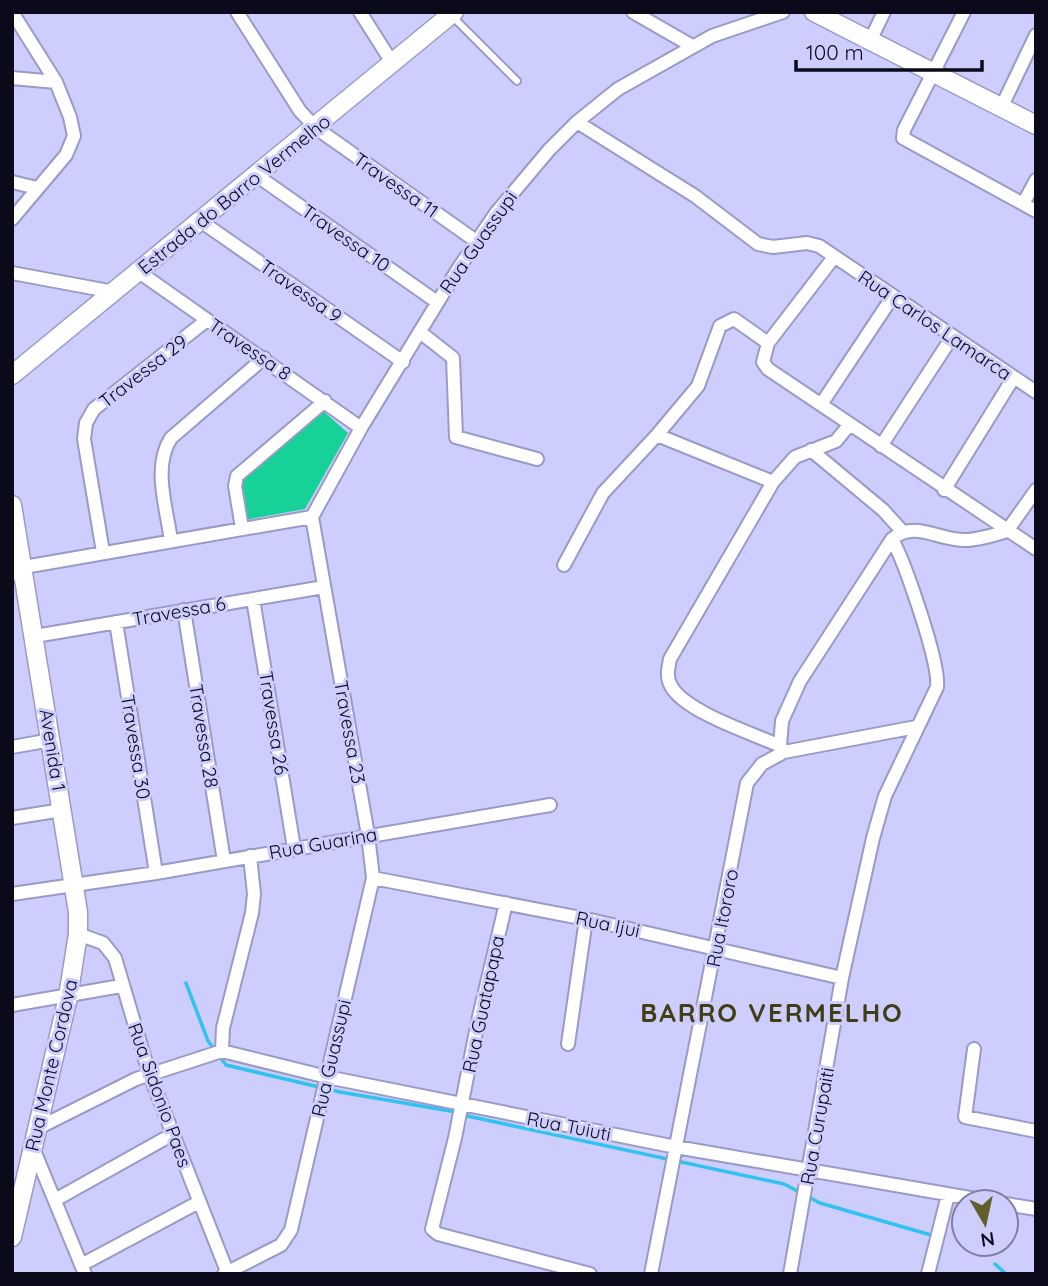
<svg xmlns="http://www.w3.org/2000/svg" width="1048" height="1286" font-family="Quicksand,sans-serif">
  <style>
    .green { fill: #16d298 }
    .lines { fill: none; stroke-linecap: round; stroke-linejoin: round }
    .stream { stroke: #30c2f0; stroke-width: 3.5 }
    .lane-casing { stroke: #9a9ac8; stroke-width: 10 }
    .street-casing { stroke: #9a9ac8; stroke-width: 16 }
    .secondary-casing { stroke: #9a9ac8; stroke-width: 21 }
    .lane { stroke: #fff; stroke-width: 6 }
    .street { stroke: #fff; stroke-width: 12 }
    .secondary { stroke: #fff; stroke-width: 18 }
    .labels { text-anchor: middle; stroke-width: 6; stroke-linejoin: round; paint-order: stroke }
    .street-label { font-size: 19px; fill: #0b0a1a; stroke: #cdcdfe }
    .district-label { font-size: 26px; font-weight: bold; letter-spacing: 2px; fill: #423f16; stroke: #cdcdfe }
  </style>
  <rect width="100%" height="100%" fill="#cdcdfe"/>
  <!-- green -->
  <path class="green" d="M324,412L348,433L305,509L245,520L242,478Z"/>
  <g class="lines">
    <!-- stream -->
    <path class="stream" d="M186,983L208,1041L226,1065L340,1092L456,1112
      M463,1115L784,1184L820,1203L931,1235
      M995,1264L1006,1274"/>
    <defs>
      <path id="lane" d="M452,16L517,81"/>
      <path id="street" d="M237,12L300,111L316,128L476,241
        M360,12L393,64
        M633,12L692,46
        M964,12L904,130L903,138L1036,211
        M869,43L884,12
        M12,78L56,82
        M1001,108L1036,35
        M577,122L695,196L758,244L773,247L807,243L819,246L1036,392
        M256,175L437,302
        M12,182L37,188
        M1023,204L1036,180
        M12,219L66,155L74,136L70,117L56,82L12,12
        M199,220L403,362
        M834,257L768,343L763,362L768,369L1036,549
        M139,272L361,428
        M12,273L114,292
        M420,332L453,358L456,437L537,459
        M768,343L734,319L720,326L698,386L657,435L773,482L670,659C668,669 666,677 671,686C685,712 752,733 780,746L784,752
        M822,403L893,296
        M881,446L952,337
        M811,450L883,510L902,531
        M773,482L795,457L836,441L850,424
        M944,490L1014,377
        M242,528L235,486L237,476L325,401
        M171,541C167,509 152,467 171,438L264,358
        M103,552L84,439L86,423L94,409L207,320
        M564,565L603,493L657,435
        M12,574L24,567L312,517
        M253,599L294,848
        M184,610L224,861
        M116,622L156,873
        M35,636L324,587
        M780,746L782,721L800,681L892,539C916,519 940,542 968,540C981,539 994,535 1007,531L1036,490
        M12,747L51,740
        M12,818L62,810
        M373,878L586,919L842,978
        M12,894L156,873L550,805
        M506,903L478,1021L455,1138L432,1229L438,1234L590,1274
        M78,934L103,943L115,958L149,1073L228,1274
        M12,1005L121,986
        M568,1044L586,919
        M974,1049L965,1117L1036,1131
        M222,1051L223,1028L252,913L254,894L250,856
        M38,1128L136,1079L222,1051L327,1077L676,1147L993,1202
        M33,1148L85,1274
        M55,1200L173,1134
        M1006,1204L1036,1209
        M81,1265L199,1202
        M224,1274L281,1245L291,1230L373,878L368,835L312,517L361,428L458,269L496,213L549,150L577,122L618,89L712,36L783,12
        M651,1274L747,783L762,764L784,752L916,727
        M790,1274L842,978L873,838L885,796L937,687C940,663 905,563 892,539
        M928,1274L948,1195"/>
      <path id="secondary" d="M814,12L1036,125
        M12,375L454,12
        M12,505L78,912V934L68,997L12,1237"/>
    </defs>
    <!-- lane casing -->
    <use href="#lane" class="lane-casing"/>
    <!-- street casing -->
    <use href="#street" class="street-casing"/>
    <!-- secondary casing -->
    <use href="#secondary" class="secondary-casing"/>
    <!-- lane -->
    <use href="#lane" class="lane"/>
    <!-- street -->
    <use href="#street" class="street"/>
    <!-- secondary -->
    <use href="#secondary" class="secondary"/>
  </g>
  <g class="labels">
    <!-- street labels -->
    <g class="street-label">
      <text transform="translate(396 185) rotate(35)" y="7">Travessa 11</text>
      <text transform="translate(234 194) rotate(-39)" y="7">Estrada do Barro Vermelho</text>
      <text transform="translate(346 238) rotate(35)" y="7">Travessa 10</text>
      <text transform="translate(478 242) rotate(-55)" y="7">Rua Guassupi</text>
      <text transform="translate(301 291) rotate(35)" y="7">Travessa 9</text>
      <text transform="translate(935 325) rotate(34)" y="7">Rua Carlos Lamarca</text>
      <text transform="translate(250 349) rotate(34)" y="7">Travessa 8</text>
      <text transform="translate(143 371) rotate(-38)" y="7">Travessa 29</text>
      <text transform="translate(179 611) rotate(-10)" y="7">Travessa 6</text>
      <text transform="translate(274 723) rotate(81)" y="7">Travessa 26</text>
      <text transform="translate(350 732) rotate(80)" y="7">Travessa 23</text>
      <text transform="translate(204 736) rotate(81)" y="7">Travessa 28</text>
      <text transform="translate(136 747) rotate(81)" y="7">Travessa 30</text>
      <text transform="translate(53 750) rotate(81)" y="7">Avenida 1</text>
      <text transform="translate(323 843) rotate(-10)" y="7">Rua Guarina</text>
      <text transform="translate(722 918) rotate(-79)" y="7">Rua Itororo</text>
      <text transform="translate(608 924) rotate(12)" y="7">Rua Ijui</text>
      <text transform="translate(483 1004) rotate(-78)" y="7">Rua Guatapapa</text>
      <text transform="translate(331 1058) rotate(-77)" y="7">Rua Guassupi</text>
      <text transform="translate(51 1065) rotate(-77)" y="7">Rua Monte Cordova</text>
      <text transform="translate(160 1095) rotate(70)" y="7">Rua Sidonio Paes</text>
      <text transform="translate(569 1126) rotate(11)" y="7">Rua Tuiuti</text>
      <text transform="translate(817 1126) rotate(-80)" y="7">Rua Curupaiti</text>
    </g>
    <!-- district labels -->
    <g class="district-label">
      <text x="772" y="1022">BARRO VERMELHO</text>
    </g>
  </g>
  <!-- border -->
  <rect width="1048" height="1286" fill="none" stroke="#0b0a1a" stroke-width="28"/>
  <!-- north arrow -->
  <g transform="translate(985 1223) rotate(171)"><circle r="33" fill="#cdcdfe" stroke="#7f7fa3" stroke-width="2"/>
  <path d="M0-5L12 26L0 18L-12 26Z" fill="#635f2b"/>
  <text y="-10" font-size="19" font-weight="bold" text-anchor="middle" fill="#0b0a1a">N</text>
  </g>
  <!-- scale -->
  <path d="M796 60v10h186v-10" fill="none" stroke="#0b0a1a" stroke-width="3.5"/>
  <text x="806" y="60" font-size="21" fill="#0b0a1a" stroke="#cdcdfe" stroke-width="5" paint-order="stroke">100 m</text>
</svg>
